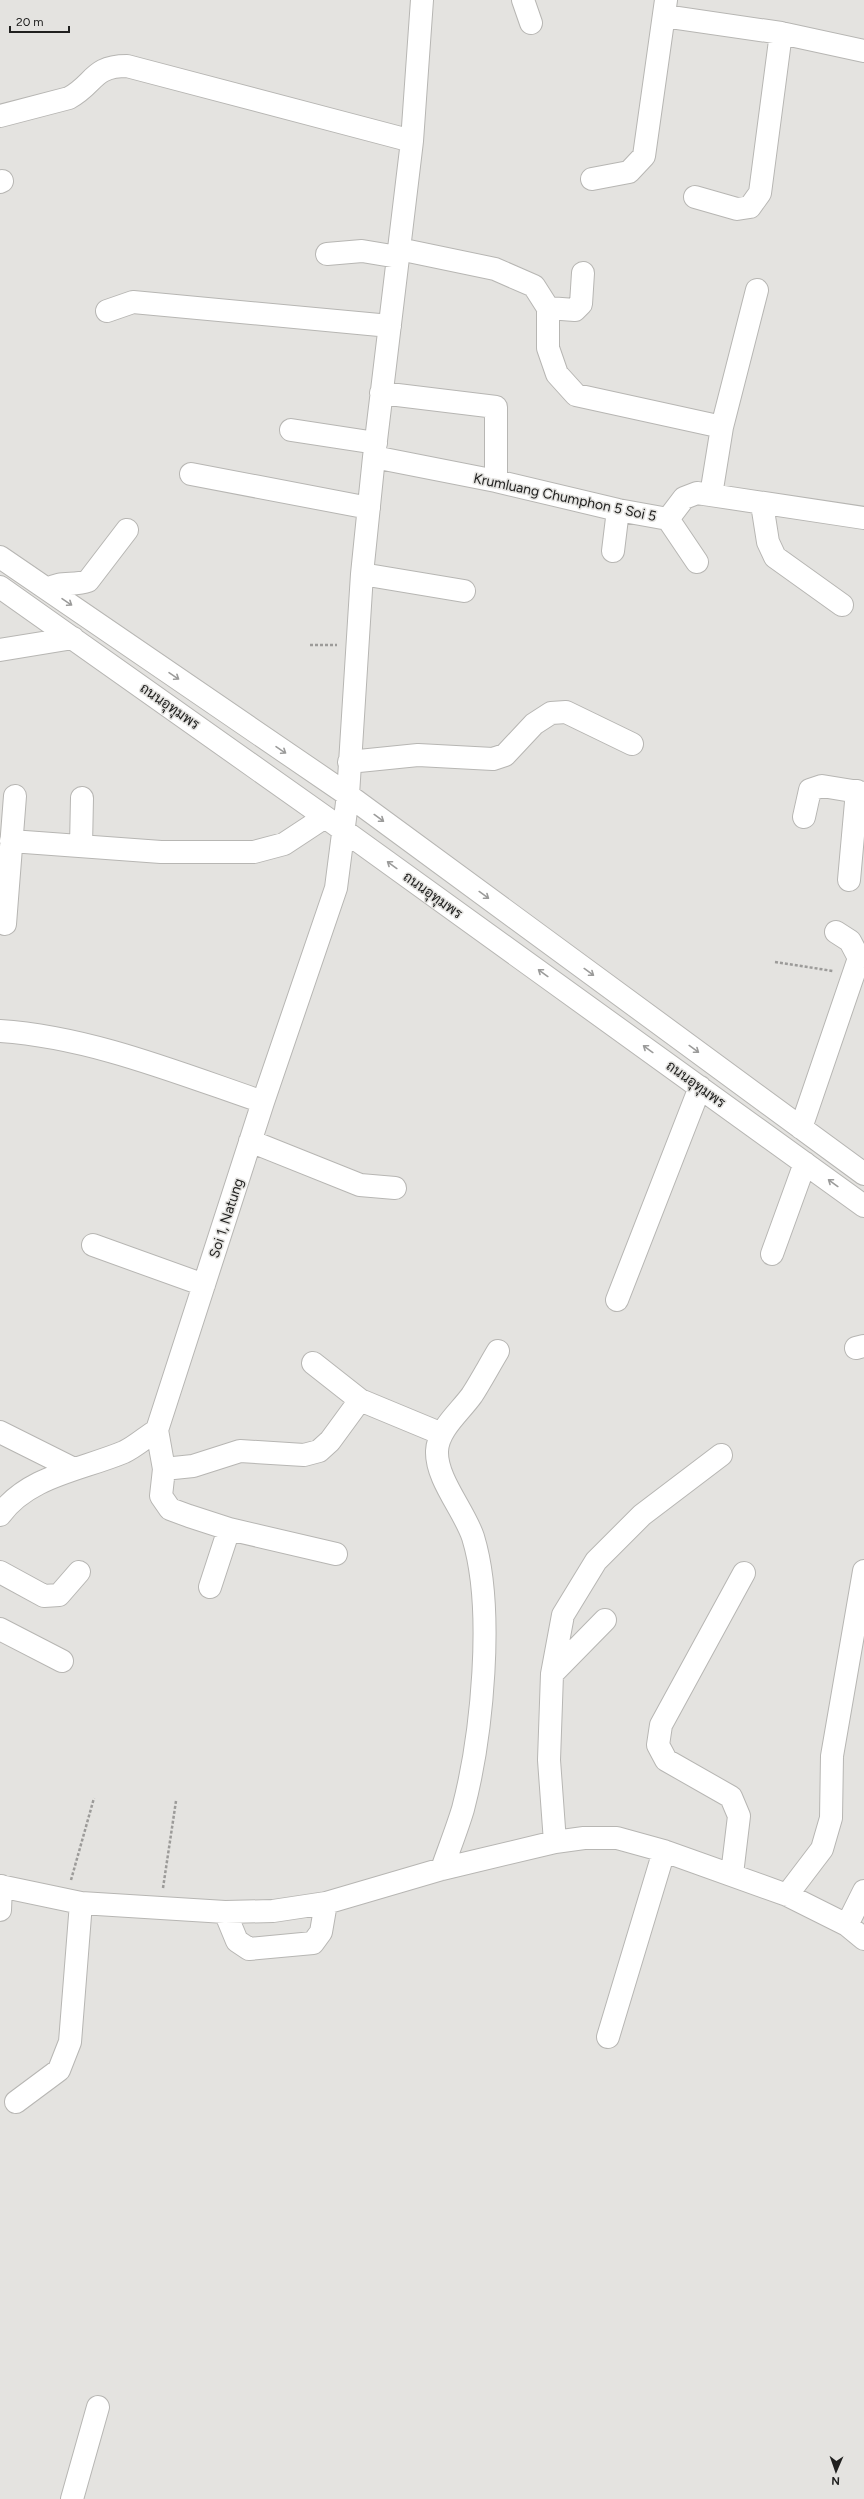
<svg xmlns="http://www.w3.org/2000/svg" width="864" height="2499" font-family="Figtree,Sarabun,sans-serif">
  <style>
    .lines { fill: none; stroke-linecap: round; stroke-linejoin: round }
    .minor-casing { stroke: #b7b6b3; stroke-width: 24 }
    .path { stroke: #9c9b99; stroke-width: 2.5; stroke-dasharray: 3 2; stroke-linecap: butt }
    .minor { stroke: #fff; stroke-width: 22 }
    .oneway { stroke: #9b9b9a }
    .labels { text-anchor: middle; stroke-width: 3; stroke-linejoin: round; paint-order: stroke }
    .street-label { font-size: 14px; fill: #20201f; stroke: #e4e3e0 }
  </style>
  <rect width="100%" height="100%" fill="#e4e3e0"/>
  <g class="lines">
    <defs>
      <path id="minor" d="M523,0L531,23
        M664,16L781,33L864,51
        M0,116L69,98C95,84 92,66 127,66L412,141
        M592,179L629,172L644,156L666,0
        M0,182L2,181
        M695,197L737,209L750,207L760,193L781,33
        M399,249L495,269L534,286L548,308V348L557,374L576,395L722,427L711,495
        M327,254L362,251L398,257
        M548,308L575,310L581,304L583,273
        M107,311L133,302L390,326
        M381,393L496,407V481
        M722,427L757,290
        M291,430L376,443
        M374,457L496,481L618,510L668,519L684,498L697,493L864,518
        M191,474L369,508
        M762,504L768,542L775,557L842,605
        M668,519L697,562
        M613,551L618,510
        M0,557L348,795L864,1174
        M362,574L464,591
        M0,587L325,817L864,1206
        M48,589C60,581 74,586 88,581L127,530
        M0,650L73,638
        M349,762L418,755L493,759L505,755L534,724L551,713L566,712L632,744
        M804,817L810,790L822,786L864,793
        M11,841L161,852H254L284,844L325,817
        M81,846L82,798
        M849,880L857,791
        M5,924L15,796
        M836,932L850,941L859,958
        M0,1031C90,1037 178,1073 263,1102
        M801,1128L859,958L864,956
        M250,1141L360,1185L395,1188
        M93,1245L204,1285
        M772,1254L805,1163
        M617,1300L700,1087
        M856,1348L864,1346
        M313,1363L360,1400
        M157,1430L164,1469L161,1496L170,1509L189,1516L229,1529L336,1554
        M0,1432L74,1469
        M164,1469L193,1466L240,1451L304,1455L319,1451L330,1441L360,1400L442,1434
        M0,1515C28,1476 81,1470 124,1452C135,1447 146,1437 157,1430L263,1102L336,888L348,795L362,574L374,457L412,141L422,0
        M0,1572L44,1596L59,1595L79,1572
        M210,1587L229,1529
        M0,1629L62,1661
        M552,1674L605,1620
        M555,1842L549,1760L552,1674L563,1615L596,1561L642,1515L721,1455
        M442,1869C449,1849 457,1829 463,1809C482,1736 495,1609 473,1537C464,1510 436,1479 437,1451C438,1429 460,1412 472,1395C481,1381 489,1366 498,1351
        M732,1874L739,1816L731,1797L666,1760L658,1745L661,1725L744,1573
        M0,1886L81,1903L225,1912L273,1911L326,1903L442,1869L555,1842L584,1838H617L664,1851L787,1895L847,1925L864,1939
        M787,1895L822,1849L831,1818L832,1756L864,1571
        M0,1910L1,1886
        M225,1912L237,1941L249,1949L313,1943L321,1932L326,1903
        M847,1925L864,1891
        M608,2037L664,1851
        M16,2102L59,2070L70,2042L81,1903
        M72,2499L98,2407"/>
    </defs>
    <!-- minor casing -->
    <use href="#minor" class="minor-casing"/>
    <!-- path -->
    <path class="path" d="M310,645H337
      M775,962L833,971
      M71,1880L94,1798
      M163,1888L176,1801"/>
    <!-- minor -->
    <use href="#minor" class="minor"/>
  </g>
  <!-- one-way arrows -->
  <defs><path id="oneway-shaft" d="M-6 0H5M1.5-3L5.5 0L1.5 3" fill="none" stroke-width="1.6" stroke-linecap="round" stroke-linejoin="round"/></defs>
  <g class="oneway">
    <use href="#oneway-shaft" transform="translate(67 602) rotate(34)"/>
    <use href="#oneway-shaft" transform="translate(174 676) rotate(34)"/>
    <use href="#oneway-shaft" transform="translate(281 750) rotate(34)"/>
    <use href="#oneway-shaft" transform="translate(379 818) rotate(36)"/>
    <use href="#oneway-shaft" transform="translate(392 865) rotate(-144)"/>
    <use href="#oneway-shaft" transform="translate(484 895) rotate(36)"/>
    <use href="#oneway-shaft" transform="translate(589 972) rotate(36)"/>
    <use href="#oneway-shaft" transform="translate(543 973) rotate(-144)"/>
    <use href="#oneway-shaft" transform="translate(648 1049) rotate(-144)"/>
    <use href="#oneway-shaft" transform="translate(694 1049) rotate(36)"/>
    <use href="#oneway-shaft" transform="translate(833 1183) rotate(-144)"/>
  </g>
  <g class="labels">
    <!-- street labels -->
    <g class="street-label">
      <text transform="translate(565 497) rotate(12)" y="5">Krumluang Chumphon 5 Soi 5</text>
      <text transform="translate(170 706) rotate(35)" y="5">ถนนอุทุมพร</text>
      <text transform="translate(433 895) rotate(36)" y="5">ถนนอุทุมพร</text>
      <text transform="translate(696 1084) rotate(36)" y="5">ถนนอุทุมพร</text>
      <text transform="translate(226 1218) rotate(-72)" y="5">Soi 1, Natung</text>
    </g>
  </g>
  <!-- north arrow -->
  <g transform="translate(836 2471) rotate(182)" stroke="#e4e3e0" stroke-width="3" paint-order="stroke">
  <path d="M0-3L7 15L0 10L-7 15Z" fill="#20201f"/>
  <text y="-6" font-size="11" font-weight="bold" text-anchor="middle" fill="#20201f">N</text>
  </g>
  <!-- scale -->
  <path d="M10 26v6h59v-6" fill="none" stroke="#20201f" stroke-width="2"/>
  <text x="16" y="26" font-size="12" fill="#20201f" stroke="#e4e3e0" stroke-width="3" paint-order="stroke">20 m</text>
</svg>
